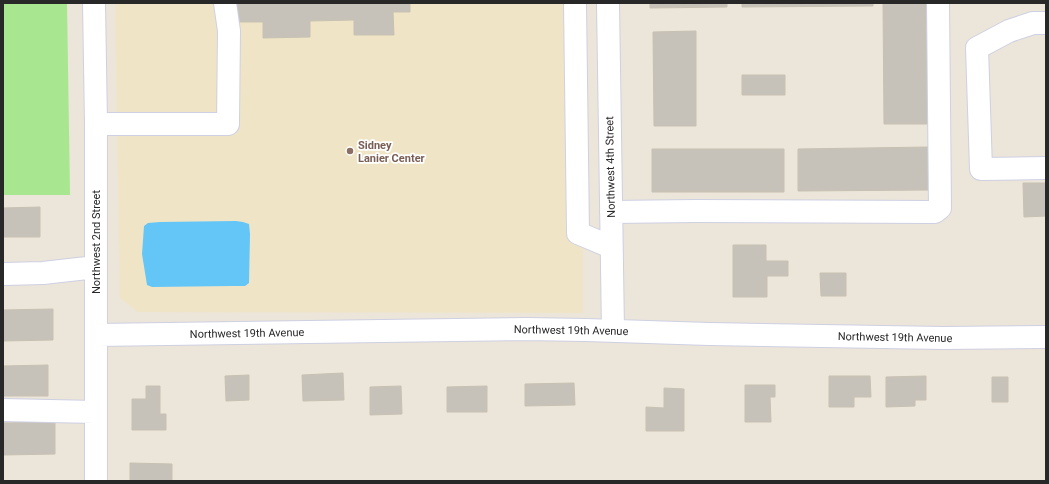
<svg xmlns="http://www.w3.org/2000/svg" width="1049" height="484" font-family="Roboto,sans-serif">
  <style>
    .education { fill: #efe5c6 }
    .green { fill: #a8e790 }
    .water { fill: #63c6f7 }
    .building { fill: #c7c2b9; stroke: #c7c1b2 }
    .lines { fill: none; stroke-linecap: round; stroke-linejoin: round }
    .minor-casing { stroke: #ced0e3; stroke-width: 24 }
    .minor { stroke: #fff; stroke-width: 22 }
    .education-dot { fill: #8d6e63; stroke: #fff; stroke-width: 1.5 }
    .labels { text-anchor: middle; stroke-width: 3.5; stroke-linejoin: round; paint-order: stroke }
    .education-label { font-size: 11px; font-weight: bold; fill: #785e54; stroke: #fff; text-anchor: start }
    .street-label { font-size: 11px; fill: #282828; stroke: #fff }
  </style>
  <rect width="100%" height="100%" fill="#ece5d9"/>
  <!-- education -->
  <path class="education" d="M115,3H583V313L138,312L120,298Z"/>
  <!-- green -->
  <path class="green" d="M3,3H67L70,195H3Z"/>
  <!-- water -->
  <path class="water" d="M236,221L243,222L249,224L250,234L249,283L245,286H233L152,287L147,285L142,254L144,226L148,223L160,222Z"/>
  <!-- building -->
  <path class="building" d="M234,3H410V12H393L394,35H354V20L310,21V37L263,38V22H234Z
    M650,3H727V7L650,8Z
    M742,3H873V6L742,7Z
    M883,3H926L927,124H884Z
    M696,31V126H654L653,32Z
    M742,75H785V95H742Z
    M929,147V190L798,191V149Z
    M652,149H784V192H652Z
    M1023,183H1046V216L1024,217Z
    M40,207V237H3V208Z
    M733,245H766V261H788V276H767V297H733Z
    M820,273H846V296H821Z
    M53,309V340L3,341V310Z
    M48,365V396H3V366Z
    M343,373L344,400L303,401L302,375Z
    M249,375V400L226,401L225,376Z
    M829,376H870L871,397H854V407H829Z
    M926,376V400H915V406L886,407V377Z
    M992,377H1008V402H992Z
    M574,383L575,405L525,406V384Z
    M745,385H775V397H770L771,422H745Z
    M146,386H160V414H166V430H132V399H146Z
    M401,386L402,414L370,415V387Z
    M487,386V412H447V387Z
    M664,388L684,389V431H646V407L664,408Z
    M55,422V454L3,455V423Z
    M130,463L172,464V481H130Z"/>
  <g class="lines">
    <defs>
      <path id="minor" d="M94,3L96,124V481
        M575,3L578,233L611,247
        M608,3L613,331
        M1046,23H1033L1009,31L977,48L981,169L1046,168
        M96,124H228L229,31L225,3
        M611,212L696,211L935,212L940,208L938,3
        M4,274L43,273L96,267
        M96,335L526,329L586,330L709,334L943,338L1046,337
        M3,410L96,412"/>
    </defs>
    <!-- minor casing -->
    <use href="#minor" class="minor-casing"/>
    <!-- minor -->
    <use href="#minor" class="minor"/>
  </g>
  <!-- markers -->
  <circle class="education-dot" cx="350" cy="151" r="4"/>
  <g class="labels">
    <!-- education labels -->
    <g class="education-label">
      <text x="358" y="149">Sidney<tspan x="358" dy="13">Lanier Center</tspan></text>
    </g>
    <!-- street labels -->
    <g class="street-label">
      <text transform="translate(610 167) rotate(-91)" y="4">Northwest 4th Street</text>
      <text transform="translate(96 242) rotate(-90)" y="4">Northwest 2nd Street</text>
      <text transform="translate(571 330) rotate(1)" y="4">Northwest 19th Avenue</text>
      <text transform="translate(247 333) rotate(-1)" y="4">Northwest 19th Avenue</text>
      <text transform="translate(895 337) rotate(1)" y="4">Northwest 19th Avenue</text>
    </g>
  </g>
  <!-- border -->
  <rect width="1049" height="484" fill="none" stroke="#282828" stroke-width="8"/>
</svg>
